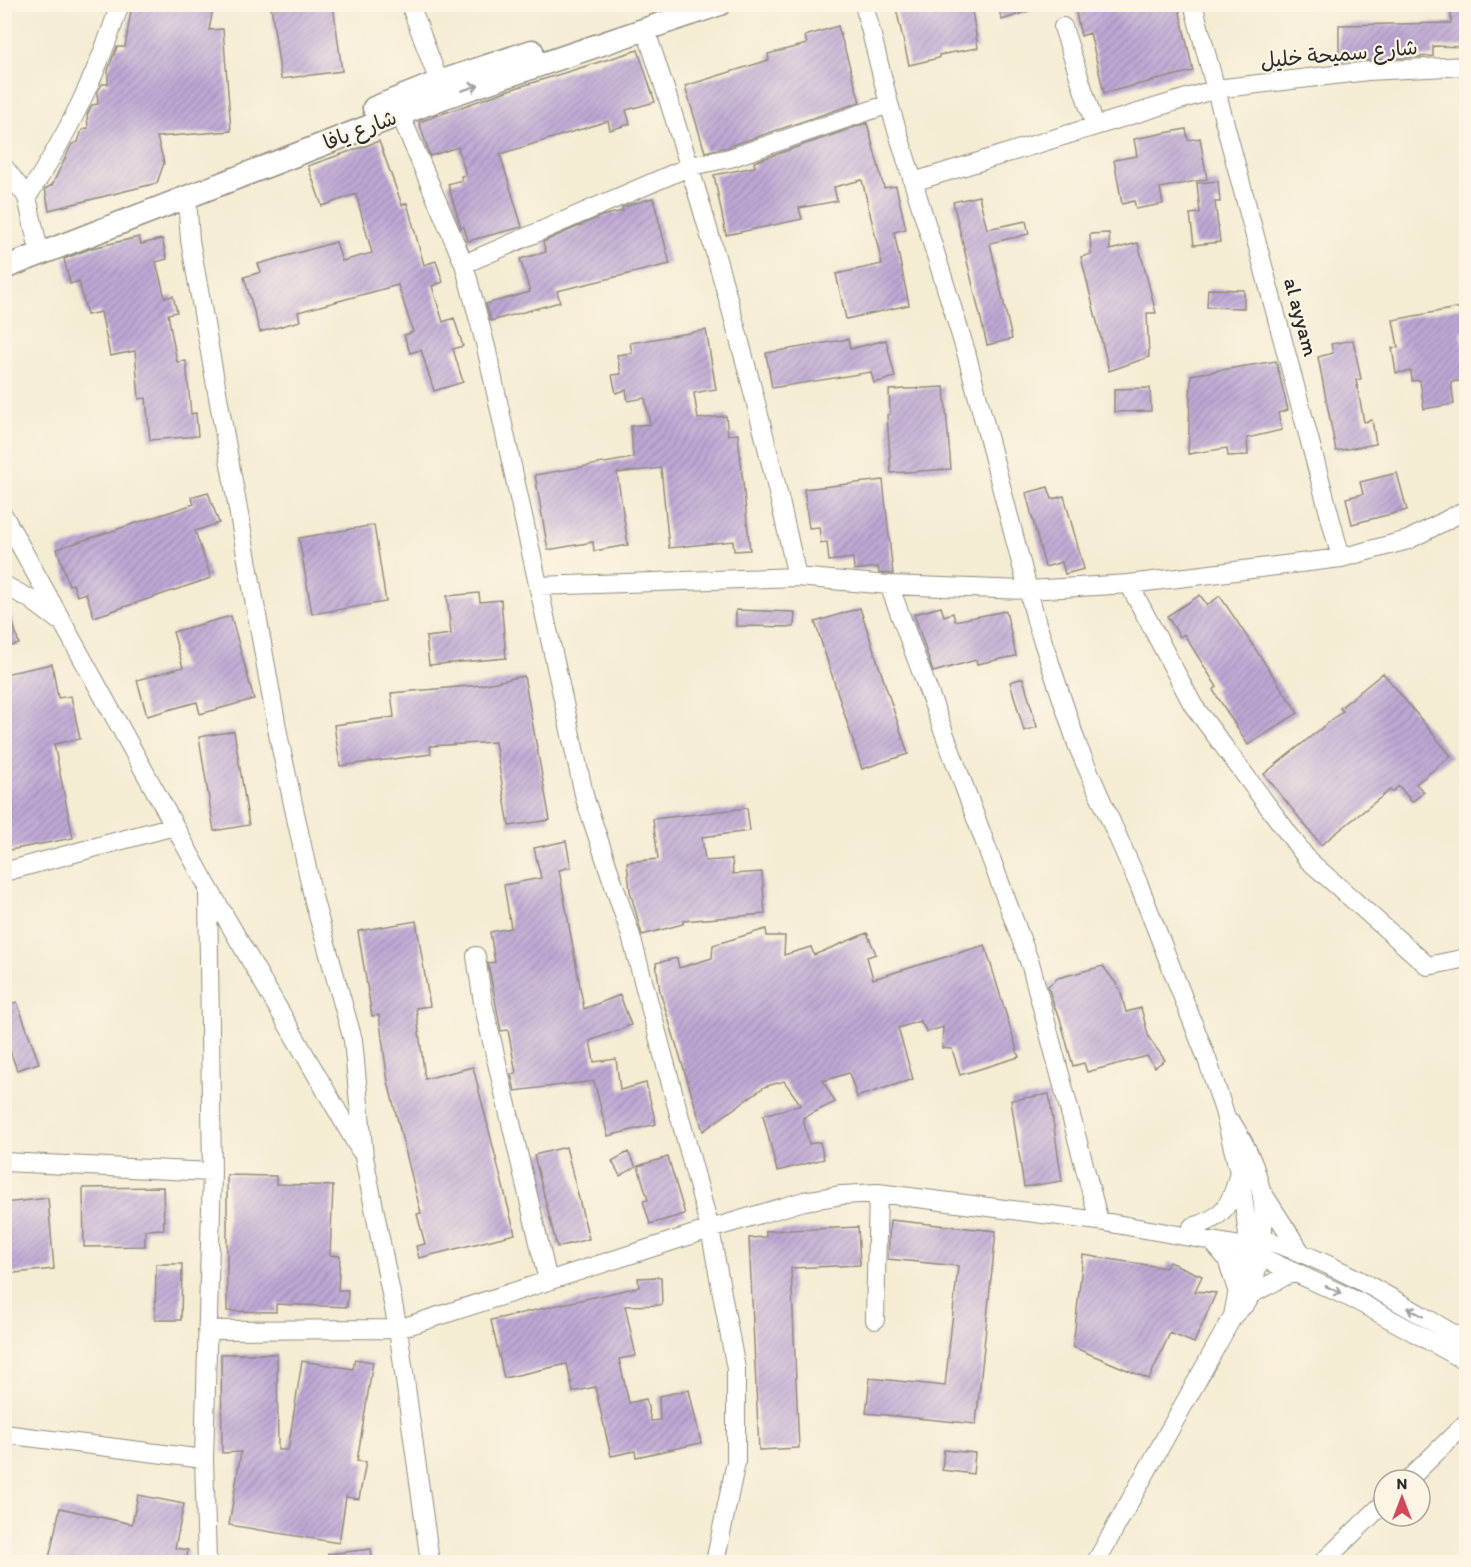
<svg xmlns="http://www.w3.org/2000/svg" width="1471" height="1567" font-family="Itim,'Playpen Sans Arabic',sans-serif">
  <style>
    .building { fill: url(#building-hatch) }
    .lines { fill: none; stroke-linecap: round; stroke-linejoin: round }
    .minor-casing { stroke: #908c7f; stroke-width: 20 }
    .major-casing { stroke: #908c7f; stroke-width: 25 }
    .minor { stroke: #fff; stroke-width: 18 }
    .major { stroke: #fff; stroke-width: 22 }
    .oneway { stroke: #a0a0a0 }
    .labels { text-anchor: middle; stroke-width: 4.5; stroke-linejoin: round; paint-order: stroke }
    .street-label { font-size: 21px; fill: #2b2b2b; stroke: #fcf5e5 }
  </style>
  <defs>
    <pattern id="building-hatch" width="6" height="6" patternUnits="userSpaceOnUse" patternTransform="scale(1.5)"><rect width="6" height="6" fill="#bea8d5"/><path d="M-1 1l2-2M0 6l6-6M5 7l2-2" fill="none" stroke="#9b89ad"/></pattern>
  </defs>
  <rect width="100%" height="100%" fill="#fcf5e5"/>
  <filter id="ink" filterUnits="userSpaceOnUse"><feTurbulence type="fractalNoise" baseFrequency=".0167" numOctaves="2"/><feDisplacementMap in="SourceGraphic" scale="12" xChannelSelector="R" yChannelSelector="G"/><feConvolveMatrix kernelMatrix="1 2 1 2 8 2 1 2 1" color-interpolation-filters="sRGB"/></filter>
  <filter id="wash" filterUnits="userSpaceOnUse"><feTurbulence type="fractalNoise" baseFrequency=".008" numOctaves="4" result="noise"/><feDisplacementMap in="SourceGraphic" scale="24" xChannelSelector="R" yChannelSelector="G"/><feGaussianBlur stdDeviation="1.35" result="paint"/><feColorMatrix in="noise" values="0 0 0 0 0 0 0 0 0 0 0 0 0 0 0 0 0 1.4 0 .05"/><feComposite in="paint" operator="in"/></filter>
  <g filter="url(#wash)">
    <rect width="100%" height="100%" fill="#f4ecd3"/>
    <g id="blocks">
      <!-- building -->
      <path class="building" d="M132,4H214L209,30L223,29L231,131L157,137L164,163L157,183L49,210L45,189L52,185L72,144L78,142L82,130L88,128L87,115L92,105L98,104L97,93L102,84H108V70L117,47H125Z
        M285,4H333L342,71L281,79L271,6Z
        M895,4H971L978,48L939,55V58L909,65Z
        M997,4H1040V7L1002,20Z
        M1074,4H1178L1193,71L1104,93L1090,33L1081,36Z
        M1451,11H1467V47L1433,46V56L1339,62V25L1451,23Z
        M838,26L860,102L727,147L705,152L685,86L769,60L768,54L807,44L805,36Z
        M638,50L655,102L626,110L630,124L610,130L608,121L500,154L522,227L468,241L464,227L461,228L448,184L462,180L461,176L466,175L458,147L430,156L419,122L509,90Z
        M867,123L884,188L896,186L906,229L894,232L909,305L846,319L836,274L882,264L862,180L834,187L837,201L799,208L802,219L726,235L714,175L755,167L754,162Z
        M1186,129L1188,140L1200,138L1207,179L1160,188L1163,204L1136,209L1134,201L1122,204L1114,160L1137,156L1134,139Z
        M379,141L402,205L407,203L424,265L436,261L443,282L432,286L443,322L454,318L463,346L453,349L463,382L434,391L421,350L410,353L404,335L413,332L398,285L298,312L300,321L260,332L244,277L261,272L258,264L336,242L342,261L372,253L356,194L322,206L308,166Z
        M1218,181L1220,202H1215L1220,242L1194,245L1190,214L1200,213L1197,183Z
        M979,196L987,229L1026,221L1029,234L990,243L1012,339L987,345L953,202Z
        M653,198L670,264L557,291L560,302L491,321L486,304L530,292L520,259L546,252L543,242L602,216L623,211L622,208L632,204Z
        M1109,233L1110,250L1138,243L1156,313H1147L1149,357L1109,371L1081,257L1091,254L1090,234Z
        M139,237L141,244L162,239L167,259L156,262L165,298L173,296L177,312L168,314L177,362L186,361L191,414L196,413L198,436L150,440L146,398L139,399L135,351L110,356L101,312L87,315L79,281L70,284L64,259L92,248Z
        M1208,289L1244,290V308L1207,307Z
        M1467,306V331L1461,332L1467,380L1451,382L1454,404L1424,409L1420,380L1412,381L1411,371L1396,373L1392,348L1398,347L1393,320Z
        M706,330L716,389L694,393L698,419L726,416L728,435L738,434L750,550L734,551L733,541L669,548L661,468L617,473L628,545L594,551L593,542L548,550L535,475L633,458L631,426L650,424L645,398L628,401L626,390L616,393L612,375L621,374L617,355L632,353L630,343Z
        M848,339L850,349L886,340L895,377L874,383L871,372L772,388L766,353Z
        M1353,340L1361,379L1356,380L1364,422L1372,420L1376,444L1336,451L1318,357L1333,353L1331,344Z
        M1276,361L1288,410L1278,413L1282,430L1247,438L1248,455L1228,456L1227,448L1188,454L1191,375Z
        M944,387L951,469L891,473L887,415L890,414L889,390Z
        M1150,388L1151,411L1114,412V389Z
        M1397,473L1407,510L1352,524L1346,498L1363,494L1360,482Z
        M883,480L893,574L879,573L878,567L854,570L853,558L829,561L827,542L821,543L819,527L809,528L804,489Z
        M1048,487L1052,499L1064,496L1084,569L1065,574L1062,562L1045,567L1026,493Z
        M208,492L219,523L195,531L211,578L94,617L86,593L77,596L73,584L69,585L57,549L194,504L191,497Z
        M374,525L386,602L312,614L299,538Z
        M479,593L480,602L501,600L506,658L429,665L426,637L451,634L447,596Z
        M1200,595L1207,605L1220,596L1298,713L1248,745L1213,690L1217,687L1184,634L1180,637L1167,616Z
        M8,606L19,644L4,648V607Z
        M941,607L944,616L953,613L955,621L1006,611L1016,656L977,664L976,660L933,672L914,614Z
        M860,608L908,754L862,769L815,622Z
        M736,610L795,612L794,627L736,626Z
        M231,616L254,699L200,714L197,702L147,716L137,680L183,667L173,632Z
        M52,664L58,698L71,696L80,739L54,744L73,838L4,851V674Z
        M1383,673L1451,756L1416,784L1424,792L1412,802L1399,786L1392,792L1390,790L1321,845L1264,774L1343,711L1340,708Z
        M524,676L550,820L509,826L495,742L430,746L431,754L340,766L334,725L394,717L391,693L481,685Z
        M1023,678L1037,727L1024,731L1010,682Z
        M234,731L249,825L214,831L199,737Z
        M747,808L750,831L702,837L705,861L732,859L733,874L762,872L765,914L683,921V924L642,935L630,891L627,862L658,859L653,819Z
        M566,841L571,867L559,870L584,1009L620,995L631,1025L590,1041L594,1062L616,1059L620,1090L646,1083L656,1124L608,1136L594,1081L515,1091L511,1074L516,1073L508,1030L501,1031L488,963L495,962L490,932L511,928L504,885L541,878L534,848Z
        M416,921L430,1006L416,1008L425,1079L473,1067L515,1234L419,1258L416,1246L425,1244L417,1214L421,1213L388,1082L379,1015L372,1016L358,931Z
        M766,929L767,936H785L784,955L811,947L814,955L867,933L876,954L867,957L873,979L985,945L1019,1057L960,1075L952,1049L942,1048L943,1027L927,1032L920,1021L898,1028L913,1079L857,1097L849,1073L823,1081L835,1102L803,1118L809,1144L820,1142L824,1159L777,1171L763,1115L801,1105L784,1081L764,1087L703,1131L660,992L656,963L677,958L679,968L712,958L713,945Z
        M1103,966L1120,989L1126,1012L1141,1008L1149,1038L1165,1060L1155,1067L1147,1056L1087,1072L1084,1063L1073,1066L1059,1015L1054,1007L1048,986L1058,978Z
        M17,1002L39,1063L17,1070L4,1034V1006Z
        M1049,1094L1062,1181L1024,1187L1011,1100Z
        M566,1147L589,1239L557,1247L534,1155Z
        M628,1152L636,1167L620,1176L612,1161Z
        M668,1157L685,1214L650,1224L643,1201L648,1200L638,1166Z
        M227,1175L276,1176V1184L333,1186L330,1255L340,1256L338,1290H348L347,1307L276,1304V1312L227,1311Z
        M163,1187L164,1229L145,1230V1246L84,1247L83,1188Z
        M48,1198L54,1269L4,1274V1203Z
        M890,1220L996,1231L976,1424L866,1413L870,1378L945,1386L958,1266L888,1259Z
        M858,1227L860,1265L791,1268L799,1448L759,1450L749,1238L766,1237V1231Z
        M1083,1255L1166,1268L1169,1262L1202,1276L1195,1291L1216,1293L1194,1343L1170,1333L1149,1379L1073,1347Z
        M156,1264H182L181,1320H155Z
        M661,1277L662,1305L625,1306L636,1356L619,1359L629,1403L646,1399L651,1421L660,1420L659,1396L689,1390L701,1443L636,1457L635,1451L611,1456L595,1387L573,1392L567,1364L504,1378L491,1320L639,1287L638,1278Z
        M221,1354H277L278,1450H288L302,1361L353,1369L355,1359L373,1362L357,1461L366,1462L359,1499L346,1497L339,1543L229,1525L241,1452L222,1453Z
        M944,1450L975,1453L973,1474L942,1470Z
        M138,1495L184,1504L175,1548L188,1550L186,1563H48L60,1508L132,1524Z
        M371,1549L373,1563H329L328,1554Z"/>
    </g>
  </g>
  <g filter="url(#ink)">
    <use href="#blocks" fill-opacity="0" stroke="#908c7f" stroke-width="1.5"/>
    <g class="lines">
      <defs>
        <path id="minor" d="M410,4L443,93
          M1193,4L1341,558
          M1063,27L1095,126
          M645,28C705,208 757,391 797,577
          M889,104L966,352L1037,624L1078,747L1139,885L1207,1059L1224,1111L1241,1181L1248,1235L1233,1316
          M400,114L464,264L486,347L585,799L631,936L710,1229L736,1369V1462L715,1562
          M4,167L27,197L37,242
          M913,182L1216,89L1368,71L1466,66
          M27,197C68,134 97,75 120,4
          M187,197L190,240L279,739L314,901L353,1040L364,1157L398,1329L430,1562
          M464,264L691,166L730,158L889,104L864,4
          M4,516L208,887L360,1150
          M1129,584L1193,705L1308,860L1428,966L1466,958
          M4,585L30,599L58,620
          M889,585L1031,966L1099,1221
          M538,586L797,577L889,585L1028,590L1129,584L1341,558L1408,540L1466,510
          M4,872L174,826
          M476,956L483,1003L548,1281
          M4,1162L212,1172
          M1264,1195L1302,1254
          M1192,1227C1221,1220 1232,1204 1238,1176
          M1255,1237C1330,1258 1399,1303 1466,1341
          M1212,1241L1227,1259L1237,1290
          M1250,1295L1289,1274H1301
          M875,1320L878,1193
          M207,1330L398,1329L710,1229L804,1201L842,1195L878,1193L1099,1221L1235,1245L1359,1302L1466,1361
          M4,1434L204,1459
          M1408,1480L1466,1423
          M207,1562L204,1459L212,1172L208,889
          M1096,1562L1233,1316L1248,1301L1250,1295C1270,1227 1271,1184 1232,1123
          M1323,1562L1384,1503"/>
        <path id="major" d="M374,108L439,82L532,51
          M4,268L445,97L720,4"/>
      </defs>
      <!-- minor casing -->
      <use href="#minor" class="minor-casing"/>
      <!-- major casing -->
      <use href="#major" class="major-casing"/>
      <!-- minor -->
      <use href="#minor" class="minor"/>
      <!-- major -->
      <use href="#major" class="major"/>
    </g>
    <!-- one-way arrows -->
    <defs><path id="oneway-shaft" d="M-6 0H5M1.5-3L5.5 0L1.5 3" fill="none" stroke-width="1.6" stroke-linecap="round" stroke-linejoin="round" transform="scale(1.5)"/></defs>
    <g class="oneway">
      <use href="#oneway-shaft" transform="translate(470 88) rotate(-19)"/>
      <use href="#oneway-shaft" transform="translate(1334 1290) rotate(26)"/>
      <use href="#oneway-shaft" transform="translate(1415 1312) rotate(-151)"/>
    </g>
  </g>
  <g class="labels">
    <!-- street labels -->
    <g class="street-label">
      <text transform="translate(1339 54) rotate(-5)" y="7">شارع سميحة خليل</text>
      <text transform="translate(360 130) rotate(-21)" y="7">شارع يافا</text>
      <text transform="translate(1301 317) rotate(75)" y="7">al ayyam</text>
    </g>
  </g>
  <!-- margin -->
  <rect width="1471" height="1567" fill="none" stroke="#fcf5e5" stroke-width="24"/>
  <!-- north arrow -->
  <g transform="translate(1402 1498)"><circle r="28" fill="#fcf5e5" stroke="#a8a49b" stroke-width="1.5"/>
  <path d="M0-4.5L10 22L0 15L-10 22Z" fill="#d1495b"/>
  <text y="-9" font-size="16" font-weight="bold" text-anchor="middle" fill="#2b2b2b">N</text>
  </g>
</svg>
